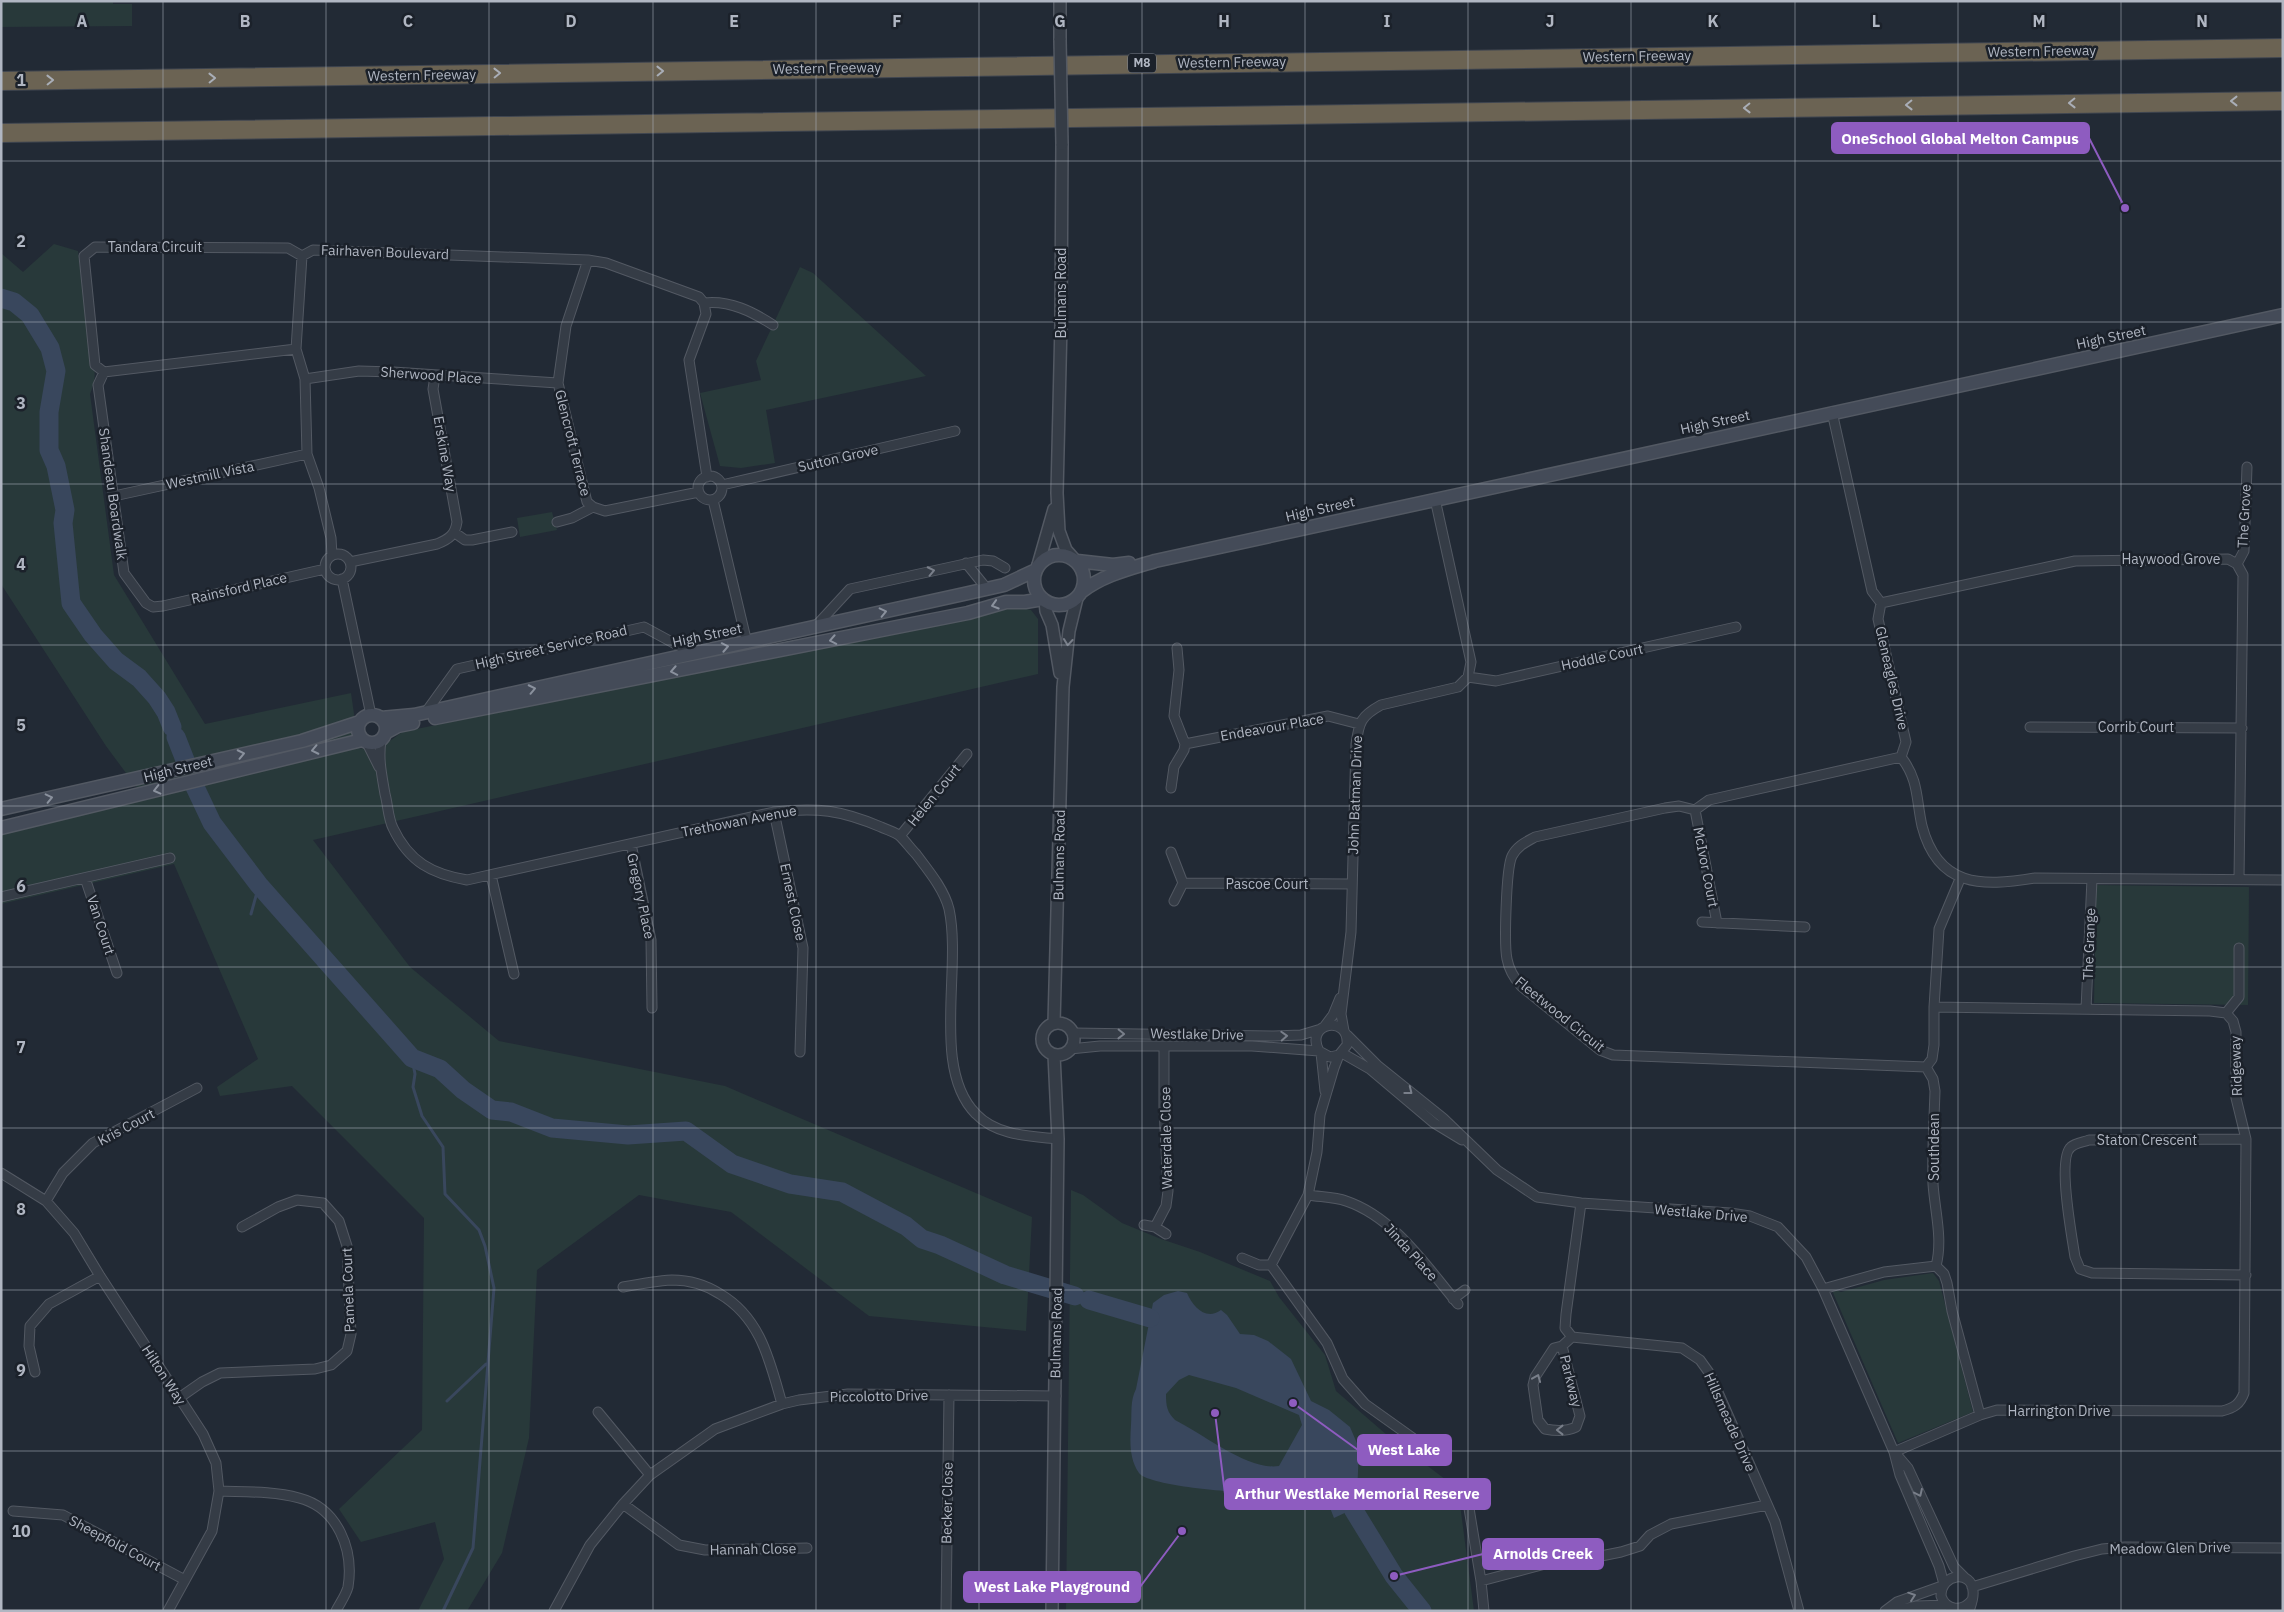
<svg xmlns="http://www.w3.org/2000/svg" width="2284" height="1612" font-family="'IBM Plex Sans',sans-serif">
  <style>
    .green { fill: #28393a }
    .water { fill: #39475d; fill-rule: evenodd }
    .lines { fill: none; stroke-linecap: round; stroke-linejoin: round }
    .stream { stroke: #39475d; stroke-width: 3 }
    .river { stroke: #39475d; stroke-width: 19 }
    .minor-casing { stroke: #535963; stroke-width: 11 }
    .tertiary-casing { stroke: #535963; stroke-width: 14 }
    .secondary-casing { stroke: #535963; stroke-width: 15 }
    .motorway-casing { stroke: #404650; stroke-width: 20 }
    .minor { stroke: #353c46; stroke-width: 9 }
    .tertiary { stroke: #353c46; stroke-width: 11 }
    .secondary { stroke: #444b58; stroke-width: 12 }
    .motorway { stroke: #6b6353; stroke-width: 18 }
    .tertiary-bridge-casing { stroke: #535963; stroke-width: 14; stroke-linecap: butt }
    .tertiary-bridge { stroke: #353c46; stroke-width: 11 }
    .oneway { stroke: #a9aeb7 }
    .oneway2 { stroke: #797f8a }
    .oneway3 { stroke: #8a919d }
    .grid { fill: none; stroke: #b0b6c2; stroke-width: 1; stroke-opacity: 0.55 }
    .labels { text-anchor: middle; stroke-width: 5; stroke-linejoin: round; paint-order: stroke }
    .shield { fill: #1b212a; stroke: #838994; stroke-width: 1 }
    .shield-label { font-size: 12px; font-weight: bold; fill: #b0b6c2 }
    .street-label { font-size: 14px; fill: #b0b6c2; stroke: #1b212a }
    .grid-label { font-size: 16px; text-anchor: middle; font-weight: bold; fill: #b0b6c2; stroke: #1b212a; stroke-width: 5; stroke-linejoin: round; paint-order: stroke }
    .leader { fill: none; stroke: #8e5cc0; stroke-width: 2 }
    .callout-dot { fill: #8e5cc0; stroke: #1b212a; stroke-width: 2 }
    .callout { fill: #8e5cc0; stroke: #8e5cc0; stroke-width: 2 }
    .callout-label { font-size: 15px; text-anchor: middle; font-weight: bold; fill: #fff }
  </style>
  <rect width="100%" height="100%" fill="#222a35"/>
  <!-- green -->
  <path class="green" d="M1,1H113V4H132V26L1,27Z
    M54,244L78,251L91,360C97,372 95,381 90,394L114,575L205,724L351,693L354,714L353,747C374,752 386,745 402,732L1015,606L1031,610L1038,619V674L313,840L410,967L499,1041L725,1086L1032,1217L1026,1331L869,1316L731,1212L639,1195L537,1270L529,1438L502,1553L467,1611H418L444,1559L435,1522L361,1542L339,1509L422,1430L424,1218L292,1086L220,1096L217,1087L258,1059L174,864L1,904V831L143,796L106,746L1,584V253L23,272Z
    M800,267L813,273L926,376L766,410L775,463L741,468L720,466L700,393L761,380L756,361Z
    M552,512L557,530L520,537L517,518Z
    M2096,885L2249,887L2248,1005L2094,1003Z
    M1071,1190L1083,1195L1122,1223L1161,1239L1200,1252L1270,1281L1279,1297L1325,1355L1336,1391L1387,1435L1458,1489L1474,1611H1066Z
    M1933,1273L1939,1281L1973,1412L1898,1443L1831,1288L1841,1292L1884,1280Z"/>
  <!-- water -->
  <path class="water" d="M1178,1291L1187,1293C1193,1307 1206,1321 1221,1310L1227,1315L1240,1334L1254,1335L1268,1341L1291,1359L1311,1401L1329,1410L1350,1427L1359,1448L1357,1495L1353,1509L1334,1518L1319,1480C1299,1477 1282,1490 1261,1492C1243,1494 1148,1486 1139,1473C1129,1459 1130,1441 1131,1425C1132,1412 1130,1401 1136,1389L1153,1303L1164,1295ZM1189,1375L1236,1388L1299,1415L1302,1425L1279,1466C1249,1471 1203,1434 1175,1420C1167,1412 1166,1406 1166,1394L1179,1380Z"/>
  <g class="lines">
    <!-- stream -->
    <path class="stream" d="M251,914L259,885
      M412,1058L415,1074L413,1087L422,1116L443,1147L445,1194L479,1230L485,1246L494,1288L473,1548L443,1611
      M447,1401L486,1364"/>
    <!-- river -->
    <path class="river" d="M1,298L14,302L30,315L50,348L56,371L49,412V450L56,466L65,510L63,523L71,603L93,635L116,661L139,678L157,698L166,712L172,727
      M176,737L185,760
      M195,787L212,823L259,885L412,1058L440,1069L463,1090L492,1110L511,1112L552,1128L628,1135L686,1131L732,1164L790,1184L842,1192L906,1226L922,1239L940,1245L1005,1275L1075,1296
      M1089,1300L1150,1318
      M1353,1509L1394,1576L1422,1611"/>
    <defs>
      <path id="minor" d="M302,256L313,250L588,260L606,263L699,297L704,303L706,314L689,360L707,477
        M302,256L296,349L305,379L307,454L319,488L331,538L332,555
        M588,260L566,326L558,383L587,502L593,507L605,511L699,492
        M704,303C730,300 753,312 773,325
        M296,349L104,372L95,365L84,256L95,247L288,248L302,256
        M104,372L98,385L124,573L146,603L153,607L163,606L325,569
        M305,379L359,371L393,372L558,383
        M1832,412L1872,591L1881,603L1878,619L1906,742L1901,757C1919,780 1916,799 1922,826C1938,887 1981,887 2035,878L2283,880
        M698 488a12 12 0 1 1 24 0a12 12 0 1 1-24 0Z
        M722,485L955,431
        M114,496L307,454
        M713,500L747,643
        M557,522L572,518L593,507
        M455,533L465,540H472L512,532
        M325 567a13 13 0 1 1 26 0a13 13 0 1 1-26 0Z
        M350,562L437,544C449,539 455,535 457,522L433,389L435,376
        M966,563L987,589
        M2237,564L2244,551L2247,467
        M342,579L371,715
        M1881,603L2075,561L2228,559L2237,564L2243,575L2239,879
        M814,628L850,589L983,560L993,561L1005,568
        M1468,677L1496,681L1736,627
        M426,712L457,669L644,627L692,653
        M2030,727L2242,728
        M381,741C378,759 382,776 385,794C388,805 388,818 393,828C409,862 432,874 467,880L774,812C817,807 841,810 881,827C887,830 896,832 901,837C906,842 911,849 916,854C928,870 944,889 949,909C962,969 931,1069 976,1114C997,1136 1030,1136 1058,1139
        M367,743L379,767
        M1185,744L1328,716L1359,724
        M1901,757L1709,800L1695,810L1679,806L1665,808L1535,837C1526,842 1517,846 1512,856C1506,868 1504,945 1507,959C1509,970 1514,978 1521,986L1600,1050L1613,1055L1926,1067
        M1171,788L1174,767L1184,750L1185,744L1174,716L1179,670L1177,648
        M1695,810L1717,923
        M774,812L803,948L800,1052
        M900,836L967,754
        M631,844L651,940L652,1008
        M1171,852L1183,883L1174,901
        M491,875L514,974
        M85,878L117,973
        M1960,879L1939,929L1934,1007V1045L1932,1059L1926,1067L1933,1079L1935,1091C1934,1122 1932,1153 1933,1184C1935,1212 1943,1239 1936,1266L1944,1274L1947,1283L1952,1311L1980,1415
        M1183,883L1352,884
        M1,897L170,858
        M1702,922L1805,927
        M2086,1009L2092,879
        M2226,1013L2239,997V948
        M1324,1027L1333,1015L1340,998
        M1344,1031L1341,1014L1351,932L1356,744C1359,722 1361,716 1381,705L1458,687L1468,677L1471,662L1435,499
        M1073,1033L1274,1036L1301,1035L1321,1029
        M1347,1035L1377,1065L1443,1118L1497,1170L1537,1197L1581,1203L1730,1213L1750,1216L1778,1227L1806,1257L1823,1289L1894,1452L1900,1475L1939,1566L1944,1584
        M1070,1049L1100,1046H1252L1319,1051
        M1321,1053L1325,1091
        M1342,1053L1370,1069L1434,1123L1462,1140
        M2246,1139L2089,1140C2084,1142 2075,1143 2071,1147C2057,1158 2072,1237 2075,1257L2080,1269L2092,1273L2246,1275
        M1,1173L46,1201L74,1233L100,1276L203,1434L216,1463L219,1491L212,1531L168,1611
        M1308,1195C1320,1197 1335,1197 1346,1201C1394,1217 1427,1267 1458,1304
        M46,1201L63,1173L93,1143L197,1088
        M1144,1225L1155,1227L1166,1234
        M1155,1227L1166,1206L1168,1191L1164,1107V1046
        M1242,1258L1259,1265H1271L1327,1343L1343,1379L1365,1404L1421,1444
        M1271,1265L1308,1195L1317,1152L1320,1115L1334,1068L1339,1055L1347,1045C1350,1014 1304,1022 1319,1051L1330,1057L1339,1055
        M623,1287C639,1284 656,1281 672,1280C689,1280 706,1285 720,1294C761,1318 770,1362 782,1404
        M1823,1289L1884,1272L1936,1266
        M1453,1299L1465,1290
        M1572,1337L1682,1348L1700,1360L1710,1374L1775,1522L1799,1611
        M1572,1337L1565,1328L1566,1314L1581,1203
        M1562,1346L1580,1416L1576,1427C1566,1432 1555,1431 1545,1429L1538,1420L1533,1385L1535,1377L1554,1348L1562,1346L1572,1337
        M35,1372L29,1346L30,1326L49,1304L100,1276
        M179,1398L202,1382L220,1373L315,1369L331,1365L347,1351L351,1334L347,1246L339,1221L323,1203L297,1200L278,1207L242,1227
        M598,1412L650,1475
        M1894,1452L1980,1415L1997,1410L2222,1411C2234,1408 2240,1404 2244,1393L2246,1139L2236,1098V1032L2233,1021L2226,1013L2210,1011L1934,1007
        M1896,1454L1908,1468L1954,1567L1965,1578
        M1465,1484L1481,1581L1484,1611
        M219,1491C245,1492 273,1491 299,1498C338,1508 354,1550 348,1587C346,1595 340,1603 336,1611
        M623,1504L679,1545L705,1550L807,1548
        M13,1511L63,1515L185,1580
        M1481,1581L1564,1559L1584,1556H1601L1621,1552L1640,1546L1650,1535L1671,1524L1767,1505
        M1972,1587L2074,1556L2102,1549L2125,1547L2283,1548
        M554,1611L590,1545L623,1504L650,1475L715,1429L782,1404L799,1400L848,1394L1056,1396
        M946,1611L949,1395
        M1885,1611L1897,1602L1942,1586
        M1895,1611L1917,1606L1946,1605
        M1969,1611C1971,1605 1974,1598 1973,1591C1972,1570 1941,1573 1941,1596C1946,1611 1963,1612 1972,1600"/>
      <path id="tertiary" d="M1060,1V40
        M1062,144L1061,323L1057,493L1059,531L1066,550L1074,559
        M1038,565L1054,509
        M1045,601L1046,611L1052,625L1060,673
        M1054,1023L1063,687L1069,631L1077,598
        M1042 1039a16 16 0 1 1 32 0a16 16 0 1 1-32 0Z
        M1052,1611L1058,1139L1054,1055"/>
      <path id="secondary" d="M1034 580a25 25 0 1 1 50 0a25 25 0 1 1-50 0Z
        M1077,561L1113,565L1129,563
        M1081,592C1103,575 1129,569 1155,561L2283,315
        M358 729a14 14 0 1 1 28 0a14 14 0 1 1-28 0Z
        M381,718L414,715L964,594L1004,585L1036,570
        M435,718L968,613L1006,602H1025L1043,599
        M387,732L398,726L413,723
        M1,809L302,741L360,722
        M1,828L362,740"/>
      <path id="motorway" d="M1,81L2283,48
        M1,133L2283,101"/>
    </defs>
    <!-- minor casing -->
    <use href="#minor" class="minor-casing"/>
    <!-- tertiary casing -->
    <use href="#tertiary" class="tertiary-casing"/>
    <!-- secondary casing -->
    <use href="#secondary" class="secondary-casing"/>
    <!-- motorway casing -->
    <use href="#motorway" class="motorway-casing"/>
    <!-- minor -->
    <use href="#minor" class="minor"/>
    <!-- tertiary -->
    <use href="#tertiary" class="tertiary"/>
    <!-- secondary -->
    <use href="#secondary" class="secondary"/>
    <!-- motorway -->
    <use href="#motorway" class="motorway"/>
    <defs>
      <path id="tertiary-bridge" d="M1060,40L1062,144"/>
    </defs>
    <!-- tertiary-bridge casing -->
    <use href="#tertiary-bridge" class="tertiary-bridge-casing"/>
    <!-- tertiary-bridge -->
    <use href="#tertiary-bridge" class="tertiary-bridge"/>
  </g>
  <!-- one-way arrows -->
  <defs><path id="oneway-chevron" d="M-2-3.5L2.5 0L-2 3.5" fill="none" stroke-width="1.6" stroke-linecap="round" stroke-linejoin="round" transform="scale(1.25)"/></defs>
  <g class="oneway">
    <use href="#oneway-chevron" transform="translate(660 71) rotate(-1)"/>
    <use href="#oneway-chevron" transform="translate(497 73) rotate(-1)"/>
    <use href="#oneway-chevron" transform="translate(212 78) rotate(-1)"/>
    <use href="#oneway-chevron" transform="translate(50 80) rotate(-1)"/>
    <use href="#oneway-chevron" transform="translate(2234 101) rotate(180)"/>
    <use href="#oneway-chevron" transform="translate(2072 103) rotate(179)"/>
    <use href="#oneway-chevron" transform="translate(1909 105) rotate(179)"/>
    <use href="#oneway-chevron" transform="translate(1747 108) rotate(179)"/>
  </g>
  <g class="oneway2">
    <use href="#oneway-chevron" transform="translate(931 571) rotate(-12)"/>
    <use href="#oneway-chevron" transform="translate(1068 642) rotate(96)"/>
    <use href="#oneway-chevron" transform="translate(1121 1034) rotate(1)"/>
    <use href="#oneway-chevron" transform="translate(1284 1036) rotate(-3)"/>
    <use href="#oneway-chevron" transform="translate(1409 1091) rotate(38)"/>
    <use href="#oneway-chevron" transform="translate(1537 1378) rotate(-68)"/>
    <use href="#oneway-chevron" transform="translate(1560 1430) rotate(-180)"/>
    <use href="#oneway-chevron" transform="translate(1919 1493) rotate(65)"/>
    <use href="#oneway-chevron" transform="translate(1912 1596) rotate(-19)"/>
  </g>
  <g class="oneway3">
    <use href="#oneway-chevron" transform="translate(995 605) rotate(163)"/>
    <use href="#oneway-chevron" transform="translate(883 612) rotate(-13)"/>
    <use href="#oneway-chevron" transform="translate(833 640) rotate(169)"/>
    <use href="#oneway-chevron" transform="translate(725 647) rotate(-11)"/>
    <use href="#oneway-chevron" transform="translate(674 671) rotate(169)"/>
    <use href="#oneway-chevron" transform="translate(532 689) rotate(-12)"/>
    <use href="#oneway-chevron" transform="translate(315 750) rotate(168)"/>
    <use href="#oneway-chevron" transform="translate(241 754) rotate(-12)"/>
    <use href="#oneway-chevron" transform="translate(157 790) rotate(166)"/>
    <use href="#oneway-chevron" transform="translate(49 798) rotate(-13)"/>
  </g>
  <!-- grid -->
  <path class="grid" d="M163,1V1611M326,1V1611M489,1V1611M653,1V1611M816,1V1611M979,1V1611M1142,1V1611M1305,1V1611M1468,1V1611M1631,1V1611M1795,1V1611M1958,1V1611M2121,1V1611M1,161H2283M1,322H2283M1,484H2283M1,645H2283M1,806H2283M1,967H2283M1,1128H2283M1,1290H2283M1,1451H2283"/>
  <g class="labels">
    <!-- shield labels -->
    <rect class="shield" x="1128" y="53.5" width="28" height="19" rx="4"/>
    <g class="shield-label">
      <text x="1142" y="67">M8</text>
    </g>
    <!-- street labels -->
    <g class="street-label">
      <text transform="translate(2042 51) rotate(-1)" y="5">Western Freeway</text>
      <text transform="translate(1637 56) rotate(-1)" y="5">Western Freeway</text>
      <text transform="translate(1232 62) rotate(-1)" y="5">Western Freeway</text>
      <text transform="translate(827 68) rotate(-1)" y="5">Western Freeway</text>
      <text transform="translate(422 75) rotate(-1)" y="5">Western Freeway</text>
      <text x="155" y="252">Tandara Circuit</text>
      <text transform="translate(385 252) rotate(2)" y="5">Fairhaven Boulevard</text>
      <text transform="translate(1061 293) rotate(-90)" y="5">Bulmans Road</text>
      <text transform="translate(2111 337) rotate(-12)" y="5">High Street</text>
      <text transform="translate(431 375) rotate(4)" y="5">Sherwood Place</text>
      <text transform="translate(1715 422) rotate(-12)" y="5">High Street</text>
      <text transform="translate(573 443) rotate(76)" y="5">Glencroft Terrace</text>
      <text transform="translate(445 454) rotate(80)" y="5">Erskine Way</text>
      <text transform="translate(838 458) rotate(-13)" y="5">Sutton Grove</text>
      <text transform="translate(210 475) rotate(-12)" y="5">Westmill Vista</text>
      <text transform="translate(113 494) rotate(82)" y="5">Shandeau Boardwalk</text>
      <text transform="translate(1320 509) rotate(-13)" y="5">High Street</text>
      <text transform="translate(2244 516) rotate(-87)" y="5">The Grove</text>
      <text x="2171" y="564">Haywood Grove</text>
      <text transform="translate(239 588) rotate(-13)" y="5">Rainsford Place</text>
      <text transform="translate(707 635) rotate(-12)" y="5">High Street</text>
      <text transform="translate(551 647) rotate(-13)" y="5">High Street Service Road</text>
      <text transform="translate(1602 657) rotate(-12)" y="5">Hoddle Court</text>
      <text transform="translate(1892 678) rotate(77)" y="5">Gleneagles Drive</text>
      <text transform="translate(1272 727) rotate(-10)" y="5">Endeavour Place</text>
      <text x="2136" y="732">Corrib Court</text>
      <text transform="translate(178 769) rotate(-14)" y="5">High Street</text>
      <text transform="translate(934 795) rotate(-51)" y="5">Helen Court</text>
      <text transform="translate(1355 795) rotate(-88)" y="5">John Batman Drive</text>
      <text transform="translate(739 821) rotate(-11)" y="5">Trethowan Avenue</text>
      <text transform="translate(1059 855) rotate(-89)" y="5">Bulmans Road</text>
      <text transform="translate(1706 867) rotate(79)" y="5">McIvor Court</text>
      <text x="1267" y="889">Pascoe Court</text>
      <text transform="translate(641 896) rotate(78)" y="5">Gregory Place</text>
      <text transform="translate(793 902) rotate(78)" y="5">Ernest Close</text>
      <text transform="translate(101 925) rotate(72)" y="5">Van Court</text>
      <text transform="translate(2089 944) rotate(-88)" y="5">The Grange</text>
      <text transform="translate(1560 1014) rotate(39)" y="5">Fleetwood Circuit</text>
      <text transform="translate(1197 1034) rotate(1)" y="5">Westlake Drive</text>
      <text transform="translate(2236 1066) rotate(-92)" y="5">Ridgeway</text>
      <text transform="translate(126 1127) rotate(-28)" y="5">Kris Court</text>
      <text transform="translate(1166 1138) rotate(-91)" y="5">Waterdale Close</text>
      <text x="2147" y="1145">Staton Crescent</text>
      <text transform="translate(1934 1147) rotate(-90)" y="5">Southdean</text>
      <text transform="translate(1701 1213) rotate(5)" y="5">Westlake Drive</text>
      <text transform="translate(1411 1252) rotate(48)" y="5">Jinda Place</text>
      <text transform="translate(348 1290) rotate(-92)" y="5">Pamela Court</text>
      <text transform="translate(1056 1333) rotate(-89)" y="5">Bulmans Road</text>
      <text transform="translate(164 1375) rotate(57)" y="5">Hilton Way</text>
      <text transform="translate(1571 1381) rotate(76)" y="5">Parkway</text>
      <text transform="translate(879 1396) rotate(-1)" y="5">Piccolotto Drive</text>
      <text x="2059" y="1416">Harrington Drive</text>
      <text transform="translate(1730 1422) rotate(66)" y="5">Hillsmeade Drive</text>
      <text transform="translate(947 1503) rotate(-89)" y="5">Becker Close</text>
      <text transform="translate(115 1543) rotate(28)" y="5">Sheepfold Court</text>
      <text transform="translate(2170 1548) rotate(-1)" y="5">Meadow Glen Drive</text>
      <text transform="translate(753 1549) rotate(-1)" y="5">Hannah Close</text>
    </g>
  </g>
  <g class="grid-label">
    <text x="82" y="27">A</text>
    <text x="245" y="27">B</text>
    <text x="408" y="27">C</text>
    <text x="571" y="27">D</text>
    <text x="734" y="27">E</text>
    <text x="897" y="27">F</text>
    <text x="1060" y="27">G</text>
    <text x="1224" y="27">H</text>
    <text x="1387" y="27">I</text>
    <text x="1550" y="27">J</text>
    <text x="1713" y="27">K</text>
    <text x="1876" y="27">L</text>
    <text x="2039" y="27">M</text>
    <text x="2202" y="27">N</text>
    <text x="21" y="86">1</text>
    <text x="21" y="247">2</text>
    <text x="21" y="409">3</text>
    <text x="21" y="570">4</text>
    <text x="21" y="731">5</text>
    <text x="21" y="892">6</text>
    <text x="21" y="1053">7</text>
    <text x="21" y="1215">8</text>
    <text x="21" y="1376">9</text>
    <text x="21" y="1537">10</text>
  </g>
  <!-- callouts -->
  <path class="leader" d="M2125 208L2089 138M1293 1403L1358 1450M1215 1413L1225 1494M1394 1576L1483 1554M1182 1531L1140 1587"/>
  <g class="callout-dot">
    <circle cx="2125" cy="208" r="5"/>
    <circle cx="1293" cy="1403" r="5"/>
    <circle cx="1215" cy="1413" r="5"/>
    <circle cx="1394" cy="1576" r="5"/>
    <circle cx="1182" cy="1531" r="5"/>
  </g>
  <g class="callout">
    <rect x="1832" y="123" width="257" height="30" rx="5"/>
    <rect x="1358" y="1435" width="93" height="30" rx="5"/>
    <rect x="1225" y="1479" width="265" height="30" rx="5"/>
    <rect x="1483" y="1539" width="120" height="30" rx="5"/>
    <rect x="964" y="1572" width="176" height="30" rx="5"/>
  </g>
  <g class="callout-label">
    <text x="1960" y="144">OneSchool Global Melton Campus</text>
    <text x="1404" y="1455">West Lake</text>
    <text x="1357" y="1499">Arthur Westlake Memorial Reserve</text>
    <text x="1543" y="1559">Arnolds Creek</text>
    <text x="1052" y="1592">West Lake Playground</text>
  </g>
  <!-- border -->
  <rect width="2284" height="1612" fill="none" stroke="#b0b6c2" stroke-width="5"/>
</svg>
